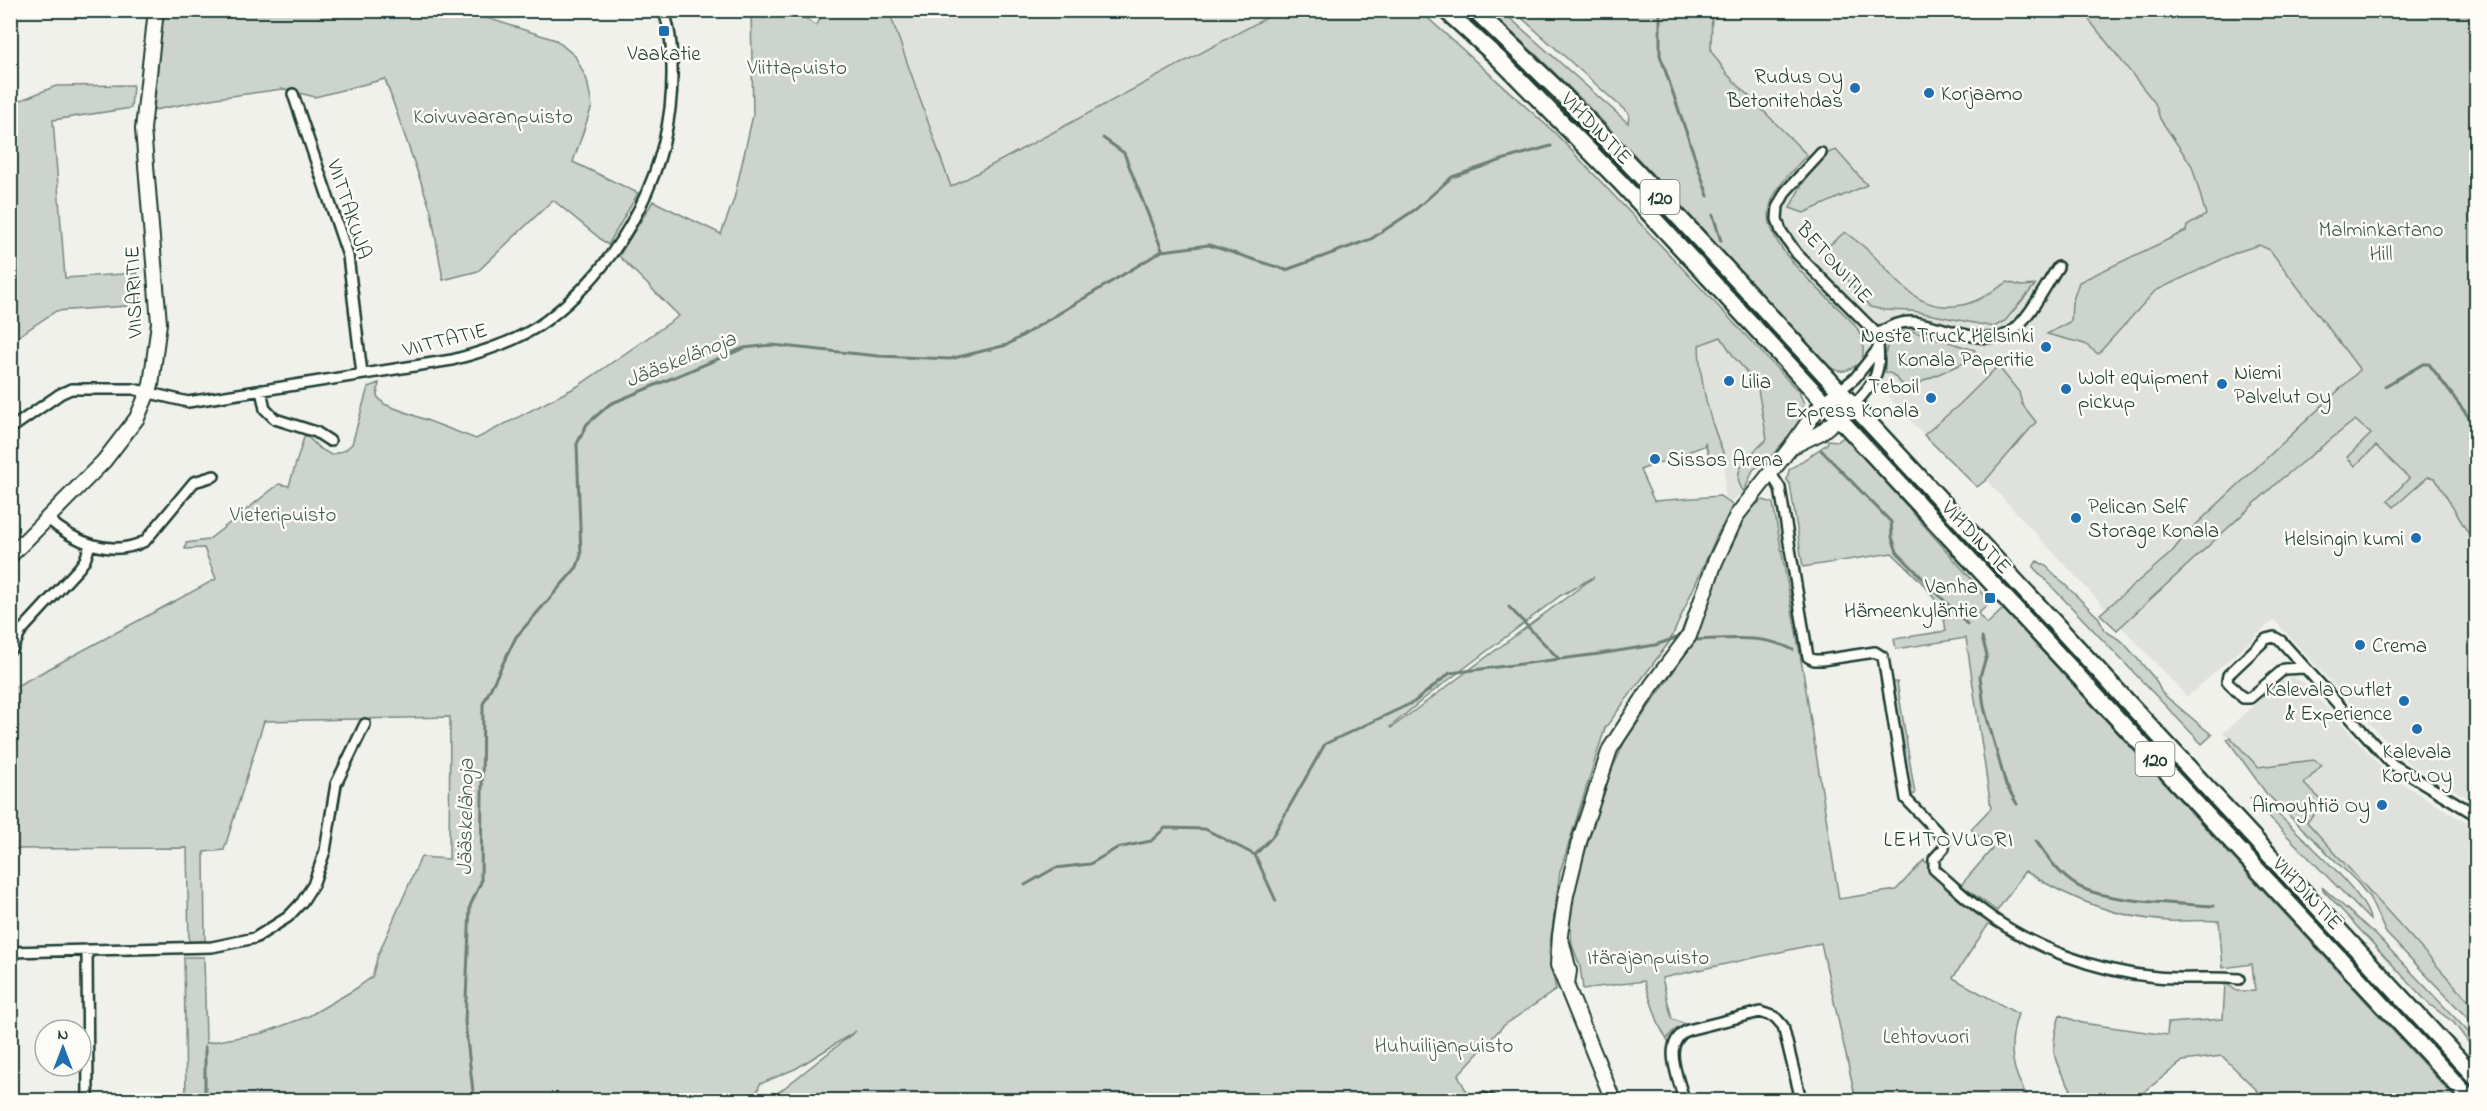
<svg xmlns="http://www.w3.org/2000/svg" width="2487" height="1111" font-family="'Indie Flower',sans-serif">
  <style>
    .built { fill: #dfe2dc }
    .green { fill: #cdd3cd; stroke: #768880; stroke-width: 1.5; fill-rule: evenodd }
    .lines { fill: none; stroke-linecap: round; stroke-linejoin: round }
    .stream { stroke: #6c8077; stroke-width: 3 }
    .street-casing { stroke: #1f3d34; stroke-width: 14 }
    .secondary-casing { stroke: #1f3d34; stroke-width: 18 }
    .primary-casing { stroke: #1f3d34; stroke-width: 20 }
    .street { stroke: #fdfcf7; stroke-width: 9 }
    .secondary { stroke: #fdfcf7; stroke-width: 14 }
    .primary { stroke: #fdfcf7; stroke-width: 15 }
    .poi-dot { fill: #1f6fb2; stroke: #fdfcf7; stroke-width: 2 }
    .labels { text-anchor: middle; stroke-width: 5; stroke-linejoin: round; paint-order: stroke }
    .shield { fill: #fdfcf7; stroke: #62766e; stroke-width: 1.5 }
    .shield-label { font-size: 20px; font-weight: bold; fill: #1f3d34 }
    .poi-label { font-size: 21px; fill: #1f3d34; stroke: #fdfcf7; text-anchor: end }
    .park-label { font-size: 21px; fill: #425b53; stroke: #fdfcf7 }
    .street-label { font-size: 21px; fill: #1f3d34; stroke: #fdfcf7 }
    .water-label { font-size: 22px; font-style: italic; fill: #455e56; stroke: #fdfcf7 }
    .neighbourhood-label { font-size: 22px; letter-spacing: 1.5px; fill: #1f3d34; stroke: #fdfcf7 }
  </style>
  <rect width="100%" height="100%" fill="#f0f1eb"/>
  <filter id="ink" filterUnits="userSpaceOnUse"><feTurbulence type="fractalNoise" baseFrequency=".0167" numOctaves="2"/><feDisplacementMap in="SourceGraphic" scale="12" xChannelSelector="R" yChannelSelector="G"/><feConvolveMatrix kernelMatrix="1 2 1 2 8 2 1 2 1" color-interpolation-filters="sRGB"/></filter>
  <g filter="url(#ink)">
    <!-- built -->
    <path class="built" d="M889,10L1279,11L951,188Z
      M1712,11H2082L2155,103L2160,119L2192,166L2206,215L2187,225V231L2079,282L2072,303L2071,321L2048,334L2085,344L2133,313L2155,291L2237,252L2259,245L2270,250L2360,370L2185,535L2172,552L2105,608L1986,480L2036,422L2022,404L2019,392L1998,366L1960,404L1924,435L1883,391L1862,361L1864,350L1857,327L1786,255L1771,228L1769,212L1776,193L1784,180L1806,155L1727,74L1711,50Z
      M1721,336L1734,357L1757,384L1767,439L1740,466L1739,486L1744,492L1724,507L1725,457L1711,424L1703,395L1699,344Z
      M2355,420L2371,434L2347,457L2354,466L2376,446L2410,478L2394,507L2428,477L2435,478L2476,546V803L2410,764L2398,754L2274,620L2187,697L2121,626L2280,480Z
      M2292,677L2304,683L2390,776L2476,829V1009L2307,822L2304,784L2322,765L2314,760L2258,767L2230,737L2222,734L2281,680Z"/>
    <!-- green -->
    <path class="green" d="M163,11H465L556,40L575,56L587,80L592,106L573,162L638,193L608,245L553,200L478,271L443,280L431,211L385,79L315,97L283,89L216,98L154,110Z
      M751,11H796L816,26L825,11H889L951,187L1279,11H1420L1555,133L1799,392L1804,404L1801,421L1770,458L1753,470L1744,492C1727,470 1752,454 1767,439L1757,384L1734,357L1721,337L1699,345C1700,385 1709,419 1725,457L1711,462L1705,443L1704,446L1640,470L1654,501L1720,496L1735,507L1719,531L1670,641L1605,728L1560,872L1549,952L1556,990L1503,1026L1458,1075L1471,1100H769L856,1031L797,1068L760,1084L754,1100H186L184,957H204L206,1043L263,1033L309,1016L352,991L372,977L378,955L421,857L449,859L450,717L264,721L224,850L204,852L205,941L189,942L187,848L11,849V689L216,579L204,548L185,549L186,543L208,540L279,484L289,486L305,434L319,448L331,455L345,450L352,444L368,387L379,383L377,396L384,404L476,439L578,386L679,316L619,256L653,201L721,234L734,199L753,115ZM1594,577L1391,728L1390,727L1426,697L1560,596Z
      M1459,11H1463C1532,74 1597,142 1661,211L1659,213L1551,99Z
      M1488,11H1502L1628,123L1629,114L1514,11H1712L1711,51L1727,74L1807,155C1793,170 1778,184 1771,203C1758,241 1816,285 1840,310C1846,316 1854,322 1858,330C1864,341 1864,350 1862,361C1850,370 1842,376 1829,366C1715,248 1612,119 1488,11Z
      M2082,11H2476V546L2435,478L2428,477L2394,507L2388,501L2409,478L2376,446L2355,466L2347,457L2371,434L2355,420L2280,480L2117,630L2100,614L2172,552L2185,535L2360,370L2270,250L2259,245L2237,252L2155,291L2098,354L2085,344L2047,334L2071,321L2072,303L2079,282L2186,231L2187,226L2206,215L2192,166L2160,119L2155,103Z
      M133,85L131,108L53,120L65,278L137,273L141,305L56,311L11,341V104L56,86Z
      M1836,150L1867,185L1804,213L1790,208C1798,191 1816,154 1836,150Z
      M1845,232C1851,237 1857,241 1863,246C1896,273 1911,314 1962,305C1979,302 1994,290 2008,282L2021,286L2035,285L2005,321L1994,327L1913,311L1884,310L1870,307L1826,253L1827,247Z
      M1905,331H1912L1975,350V358L1925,380L1909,391L1892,374L1885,372C1884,353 1885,339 1905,331Z
      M1998,366L2019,392L2022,404L2036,422L1986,480L1977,487L1924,435L1960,404Z
      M1845,436L1974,582L1989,604L1978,614L1987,624L2003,609L2457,1100H2267L2222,1056L2183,1061L2134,1100H2058L2071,1089C2052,1059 2049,1050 2060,1015L2082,1023L2167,1035L2168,1023L2223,1019L2225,983L2237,991H2255L2252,964L2223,968L2219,921C2202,919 2186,922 2168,921C2117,918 2068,898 2025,871L1997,911L1961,885L1992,849L1971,829L1991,808L1966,638L1896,649L1894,639L1946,631C1943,597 1915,576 1892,553L1803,567L1790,484L1787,480L1789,470L1827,444L1828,440L1838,441Z
      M1763,500L1773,503L1803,671L1839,899L1896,890L1924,860L1942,882L1990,922L1953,978L2018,1014C2007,1046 2011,1073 2030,1100H1856L1821,943L1662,978L1672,1019L1688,1025C1678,1028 1671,1030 1667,1040L1659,1025L1644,981L1583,989L1580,966L1572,945L1569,909L1590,835L1612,769L1625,741L1685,655L1695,636L1724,560L1747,511Z
      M2037,561L2046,566L2099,618L2104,630L2123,642L2155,679L2162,693L2212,735L2202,744L2033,567Z
      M1893,682H1897L1915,794L1911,795Z
      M2230,737L2258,767L2314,760L2322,765L2304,784L2325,803L2307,822L2476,1009V1027L2386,933L2369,897L2357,882L2266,793L2227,739Z
      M2260,797C2283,820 2368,893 2370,920L2250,798Z
      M2322,887L2377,936L2476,1040V1061L2469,1043L2454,1023L2429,1004L2324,891Z"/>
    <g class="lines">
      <!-- stream -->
      <path class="stream" d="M1660,10V55L1708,196
        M1103,138L1124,153L1162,250
        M1713,215L1721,241
        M2385,386L2423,364H2429L2476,427
        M1821,450L1891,522L1892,537L1897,552L1967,624
        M2474,491L2476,501
        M1509,607L1559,659
        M1982,638L1987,655L1980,676L1984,707L2006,785L2017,804
        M1695,640C1727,639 1764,634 1793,650
        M2036,841C2047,856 2057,872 2073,883C2101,903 2179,903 2214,906
        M1255,855L1276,901
        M1025,885L1055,868L1090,864L1117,848L1151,841L1165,828L1205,829L1255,855L1272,837L1325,744L1414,702L1450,673L1599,654L1655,645L1676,638
        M205,1100V1047
        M474,1100L465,1022L470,906L481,882L483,704L516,637L577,567L581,555L577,444L587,424L610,404L744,348L772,345L878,356L950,359L1007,345L1162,251L1209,245L1286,270L1371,239L1416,209L1452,177L1505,159L1551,146"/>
      <defs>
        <path id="street" d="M293,94L348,256L362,374
          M1821,153L1786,191L1778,206L1777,219L1781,231L1797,254L1877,334
          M261,390L265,409L275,419L316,432L330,441
          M1839,391L1855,378L1878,349
          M1853,406C1879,376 1881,373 1877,334C1887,328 1899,321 1912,322C1940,324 1987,349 2011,332C2029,319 2046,285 2058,267
          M10,429L60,394L71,389H133L188,402L452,360C484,352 521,340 547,320C624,261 674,166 672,68C672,49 671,29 663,10
          M1770,472L1780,488L1808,657L1814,660H1822L1875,652L1883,657L1906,799L1945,840L1944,848L1934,859V869C1950,883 1965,898 1983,911C2030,947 2097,972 2157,977C2184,980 2212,976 2239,979
          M48,519C74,542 112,558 145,541L194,482L214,476
          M13,648L21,631L79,568L85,560L90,545
          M2304,668L2284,669L2250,698H2243L2227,681L2228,675L2266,639L2274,637L2281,641L2392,764L2476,815
          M87,951L88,1100
          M10,952L212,947L255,938L288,917L302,902L313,885L325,851L336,784L365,724
          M1483,1098L1491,1100
          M1684,1100C1679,1078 1660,1043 1688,1030L1760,1012L1775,1017L1783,1026L1801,1100"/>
        <path id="secondary" d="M1793,446L1820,433L1853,406
          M10,556L104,461L137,418L151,385L159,323L143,129L156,10
          M1562,943L1569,971L1567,984
          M1613,1100L1558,965L1560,935L1566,895L1579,842L1610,749L1652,685L1689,636L1715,562L1737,515L1791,447L1816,411L1839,391"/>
        <path id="primary" d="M1445,10L1499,59L1619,181L2471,1100
          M1475,10L1558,90L1635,170L2476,1078"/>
      </defs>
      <!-- street casing -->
      <use href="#street" class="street-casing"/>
      <!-- secondary casing -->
      <use href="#secondary" class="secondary-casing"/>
      <!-- primary casing -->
      <use href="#primary" class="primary-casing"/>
      <!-- street -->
      <use href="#street" class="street"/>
      <!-- secondary -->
      <use href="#secondary" class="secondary"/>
      <!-- primary -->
      <use href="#primary" class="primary"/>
    </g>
  </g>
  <!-- markers -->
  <g class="poi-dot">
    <rect x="658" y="25" width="12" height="12" rx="3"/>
    <circle cx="1855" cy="88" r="6"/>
    <circle cx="1929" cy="93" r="6"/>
    <circle cx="2046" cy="347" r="6"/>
    <circle cx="1729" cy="381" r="6"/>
    <circle cx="2222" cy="384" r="6"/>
    <circle cx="2066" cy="389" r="6"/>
    <circle cx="1931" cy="398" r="6"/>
    <circle cx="1655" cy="459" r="6"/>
    <circle cx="2076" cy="518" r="6"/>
    <circle cx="2416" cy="538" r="6"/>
    <rect x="1984" y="592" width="12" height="12" rx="3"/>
    <circle cx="2360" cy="645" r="6"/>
    <circle cx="2404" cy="701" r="6"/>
    <circle cx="2417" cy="729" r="6"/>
    <circle cx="2382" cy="805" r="6"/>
  </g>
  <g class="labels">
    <!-- shield labels -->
    <g class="shield">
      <rect x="1640.5" y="180" width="39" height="34" rx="4.5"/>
      <rect x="2135.5" y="742" width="39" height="34" rx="4.5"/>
    </g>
    <g class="shield-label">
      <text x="1660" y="204">120</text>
      <text x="2155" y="766">120</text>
    </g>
    <!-- poi labels -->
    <g class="poi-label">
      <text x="664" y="60" text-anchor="middle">Vaakatie</text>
      <text x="1843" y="83">Rudus Oy<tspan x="1843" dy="24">Betonitehdas</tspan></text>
      <text x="1941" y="100" text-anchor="start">Korjaamo</text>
      <text x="2034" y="342">Neste Truck Helsinki<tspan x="2034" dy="24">Konala Paperitie</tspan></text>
      <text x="2234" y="379" text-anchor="start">Niemi<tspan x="2234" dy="24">Palvelut Oy</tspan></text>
      <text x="2078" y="384" text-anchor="start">Wolt equipment<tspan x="2078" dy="24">pickup</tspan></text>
      <text x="1741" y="388" text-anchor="start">Lilia</text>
      <text x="1919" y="393">Teboil<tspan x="1919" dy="24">Express Konala</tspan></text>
      <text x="1667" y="466" text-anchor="start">Sissos Arena</text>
      <text x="2088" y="513" text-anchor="start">Pelican Self<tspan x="2088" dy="24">Storage Konala</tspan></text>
      <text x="2404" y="545">Helsingin kumi</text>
      <text x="1978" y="593">Vanha<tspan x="1978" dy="24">Hämeenkyläntie</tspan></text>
      <text x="2372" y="652" text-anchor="start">Crema</text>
      <text x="2392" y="696">Kalevala Outlet<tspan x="2392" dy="24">&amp; Experience</tspan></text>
      <text x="2417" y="758" text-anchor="middle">Kalevala<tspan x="2417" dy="24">Koru Oy</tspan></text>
      <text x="2370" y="812">Aimoyhtiö Oy</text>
    </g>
    <!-- park labels -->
    <g class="park-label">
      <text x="797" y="74">Viittapuisto</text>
      <text x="493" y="123">Koivuvaaranpuisto</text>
      <text x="2381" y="236">Malminkartano<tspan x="2381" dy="24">Hill</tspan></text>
      <text x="283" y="521">Vieteripuisto</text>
      <text x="1648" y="964">Itärajanpuisto</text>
      <text x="1926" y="1043">Lehtovuori</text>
      <text x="1444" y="1052">Huhuilijanpuisto</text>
    </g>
    <!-- street labels -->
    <g class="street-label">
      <text transform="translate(1597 128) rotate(46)" y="7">VIHDINTIE</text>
      <text transform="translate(350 209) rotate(72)" y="7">VIITTAKUJA</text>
      <text transform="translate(1835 262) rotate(48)" y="7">BETONITIE</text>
      <text transform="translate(133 292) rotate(-92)" y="7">VIISARITIE</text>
      <text transform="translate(445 339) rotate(-14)" y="7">VIITTATIE</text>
      <text transform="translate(1977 537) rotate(47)" y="7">VIHDINTIE</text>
      <text transform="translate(2308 893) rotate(47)" y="7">VIHDINTIE</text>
    </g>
    <!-- water labels -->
    <g class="water-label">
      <text transform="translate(680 358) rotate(-22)" y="8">Jääskelänoja</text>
      <text transform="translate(464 817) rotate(-89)" y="8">Jääskelänoja</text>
    </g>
    <!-- neighbourhood labels -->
    <g class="neighbourhood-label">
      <text x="1949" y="846">LEHTOVUORI</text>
    </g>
  </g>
  <!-- margin -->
  <rect width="2487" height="1111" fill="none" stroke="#fdfcf7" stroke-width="36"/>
  <rect x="18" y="18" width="2451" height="1075" fill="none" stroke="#1f3d34" stroke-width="2" filter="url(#ink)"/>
  <!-- north arrow -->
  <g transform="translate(63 1048)"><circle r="28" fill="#fdfcf7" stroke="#a4b0a9" stroke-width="1.5"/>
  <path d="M0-4.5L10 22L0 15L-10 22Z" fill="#1f6fb2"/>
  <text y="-9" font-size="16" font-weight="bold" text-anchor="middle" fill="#1f3d34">N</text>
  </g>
</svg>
